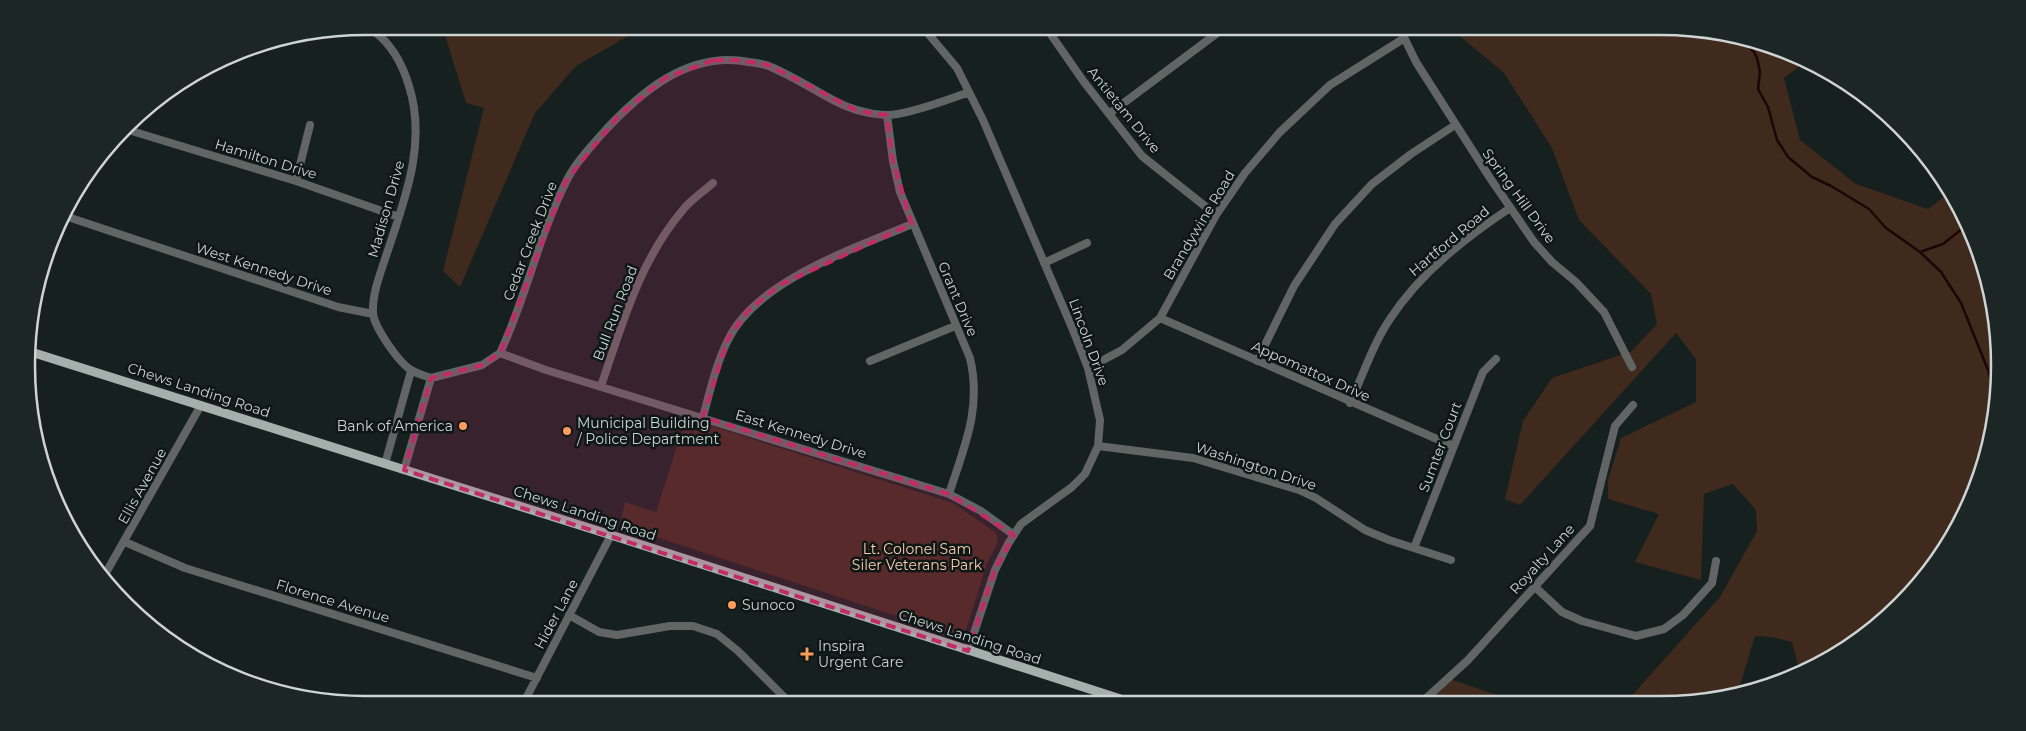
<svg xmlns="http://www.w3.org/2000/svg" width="2026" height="731" font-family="Montserrat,sans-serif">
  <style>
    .green { fill: #3f2a1d }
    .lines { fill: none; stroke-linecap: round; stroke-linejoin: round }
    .stream { stroke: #1f0500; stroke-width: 2.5 }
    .minor { stroke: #616665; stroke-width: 8 }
    .major { stroke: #a5b0ad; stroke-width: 9 }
    .marked { fill: #c32b67; fill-opacity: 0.2; stroke: #c32b67; stroke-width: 4; stroke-dasharray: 10 6; stroke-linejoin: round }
    .poi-dot { fill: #ff9b5b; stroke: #0d1715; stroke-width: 2 }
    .labels { text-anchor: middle; stroke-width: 5; stroke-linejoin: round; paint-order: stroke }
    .street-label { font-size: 14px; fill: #ced4d3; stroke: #0d1715 }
    .poi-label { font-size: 14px; fill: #ced4d3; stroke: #0d1715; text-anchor: start }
    .park-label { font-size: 14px; fill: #feccaf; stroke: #0d1715 }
    .rim { fill: none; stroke: #ced4d3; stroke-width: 2.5 }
  </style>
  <rect width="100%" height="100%" fill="#16201e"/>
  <!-- green -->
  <path class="green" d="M1660,26L1748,38L1808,60L1784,78L1800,140L1856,184L1928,209L1951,191L1982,256L1997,321L1999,387L1988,453L1954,535L1884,620L1810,670L1800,673L1792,642L1772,637L1755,636L1738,692L1705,702H1626L1720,597L1757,531L1756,510L1733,484L1704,494L1701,580L1635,562L1659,514L1608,499V480L1621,438L1696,402V359L1676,333L1520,505L1505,499L1523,421L1552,378L1632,351L1657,324L1651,294L1579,220L1552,148L1504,73L1449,27Z
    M637,31L576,66L535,113L460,287L443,271L484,108L466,103L444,32Z
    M686,418L953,503L996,533L998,542L987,563L966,630L951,634L629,528L621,521L625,502L656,512Z
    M1450,679L1518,702H1427Z"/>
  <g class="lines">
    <!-- stream -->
    <path class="stream" d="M1740,37L1754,52L1757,58L1760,72L1758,89L1768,107L1777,140L1788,157L1812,177L1831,186L1869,209L1886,228L1920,252L1941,272L1961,303L1988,370L1997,400
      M1920,252L1943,244L1967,225"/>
    <!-- minor -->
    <path class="minor" d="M1399,27L1416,62L1490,178L1534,242L1552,262L1576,282L1604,312L1632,367
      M1047,29L1084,82L1142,156L1216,215
      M925,30L957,68L983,120L1073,330L1088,368L1100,420L1098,446L1085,474L1072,487L1021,524L1008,544L995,570L968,651
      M375,32C392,45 403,66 409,86C427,143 405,199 387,253C381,272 372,293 373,313C374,327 400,365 413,371C418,374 425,376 431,378
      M1109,114L1224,28
      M887,115L893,161L900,192L970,358C982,409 964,447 949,494
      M125,129L296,181L399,217
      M296,181L310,125
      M62,215L338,307L373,314
      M1044,263L1087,243
      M1160,318L1453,446
      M500,353C526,298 538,238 565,184C573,166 588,150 601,135C639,93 688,50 749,62C756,63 765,64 771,67C792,76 811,88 831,99C847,108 866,114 885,115C904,116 950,99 969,92
      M870,361L955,326
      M1257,361L1294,286L1335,224L1372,184L1411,154L1455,125
      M1088,368L1122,350L1160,318L1216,215L1245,173L1280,132L1330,85L1403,39
      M431,378L482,365L500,353L546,370L949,494L981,511L1014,535
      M601,386C622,325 639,262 682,211C690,200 703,192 713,183
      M1350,403C1363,375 1373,344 1390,319C1420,273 1465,238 1510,208
      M703,417C710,391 716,364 728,340C757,280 854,249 912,224
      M1098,446L1193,458L1299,490L1316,498L1365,530L1389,540L1451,560
      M385,464L411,371
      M404,470L431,378
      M125,542L185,568L537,678
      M1414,548L1483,372L1496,359
      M103,578L201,405
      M1534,586L1562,612L1582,621L1636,636L1664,629L1683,615L1712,583L1716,561
      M569,615L599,632L617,635L670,626H693L717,634L738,651L791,704
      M1422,702L1468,660L1590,526L1615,426L1633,405
      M523,704L611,535"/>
    <!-- major -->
    <path class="major" d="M28,351L611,535L1133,703"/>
  </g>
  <!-- marked area -->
  <path class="marked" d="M714,60H739L769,65L858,111L887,115L893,161L912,224L780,285L748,311L728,339L703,417L949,494L1014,535L995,570L968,651L404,470L431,378L482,365L500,353L565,182L618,116L665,78Z"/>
  <!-- markers -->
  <g class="poi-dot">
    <circle cx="463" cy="426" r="5"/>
    <circle cx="567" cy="431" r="5"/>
    <circle cx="732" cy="605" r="5"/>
    <path d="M804.5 646.5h5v5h5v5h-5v5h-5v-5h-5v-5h5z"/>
  </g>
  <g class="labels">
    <!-- street labels -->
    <g class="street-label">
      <text transform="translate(1124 110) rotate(51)" y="5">Antietam Drive</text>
      <text transform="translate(266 159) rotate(17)" y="5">Hamilton Drive</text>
      <text transform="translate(1519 196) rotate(54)" y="5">Spring Hill Drive</text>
      <text transform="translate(386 209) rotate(-74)" y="5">Madison Drive</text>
      <text transform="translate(1199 225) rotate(-59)" y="5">Brandywine Road</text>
      <text transform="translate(530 241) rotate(-69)" y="5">Cedar Creek Drive</text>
      <text transform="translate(1449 241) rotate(-40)" y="5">Hartford Road</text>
      <text transform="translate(264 269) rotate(18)" y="5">West Kennedy Drive</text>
      <text transform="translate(958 299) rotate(67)" y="5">Grant Drive</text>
      <text transform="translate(615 313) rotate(-69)" y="5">Bull Run Road</text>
      <text transform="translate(1089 342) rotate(70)" y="5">Lincoln Drive</text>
      <text transform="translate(1311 371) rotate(24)" y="5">Appomattox Drive</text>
      <text transform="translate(199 390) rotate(18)" y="5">Chews Landing Road</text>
      <text transform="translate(801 434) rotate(17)" y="5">East Kennedy Drive</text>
      <text transform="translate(1440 447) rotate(-69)" y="5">Sumter Court</text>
      <text transform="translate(1256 466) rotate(18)" y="5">Washington Drive</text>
      <text transform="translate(142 486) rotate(-61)" y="5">Ellis Avenue</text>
      <text transform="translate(585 513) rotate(18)" y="5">Chews Landing Road</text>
      <text transform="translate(1542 559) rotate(-48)" y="5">Royalty Lane</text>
      <text transform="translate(333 601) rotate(17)" y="5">Florence Avenue</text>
      <text transform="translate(556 614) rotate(-62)" y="5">Hider Lane</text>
      <text transform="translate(970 637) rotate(18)" y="5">Chews Landing Road</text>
    </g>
    <!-- poi labels -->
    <g class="poi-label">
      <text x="577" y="428">Municipal Building<tspan x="577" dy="16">/ Police Department</tspan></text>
      <text x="453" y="431" text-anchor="end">Bank of America</text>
      <text x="742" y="610">Sunoco</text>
      <text x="818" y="651">Inspira<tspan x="818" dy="16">Urgent Care</tspan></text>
    </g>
    <!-- park labels -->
    <g class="park-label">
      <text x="917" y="554">Lt. Colonel Sam<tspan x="917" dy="16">Siler Veterans Park</tspan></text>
    </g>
  </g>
  <!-- crop -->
  <path d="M0 0H2026V731H0ZM365 35H1661A330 330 0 0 1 1991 365V366A330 330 0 0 1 1661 696H365A330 330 0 0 1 35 366V365A330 330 0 0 1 365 35Z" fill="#1c2624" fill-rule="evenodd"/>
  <path class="rim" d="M365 35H1661A330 330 0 0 1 1991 365V366A330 330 0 0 1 1661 696H365A330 330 0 0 1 35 366V365A330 330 0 0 1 365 35Z"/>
</svg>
